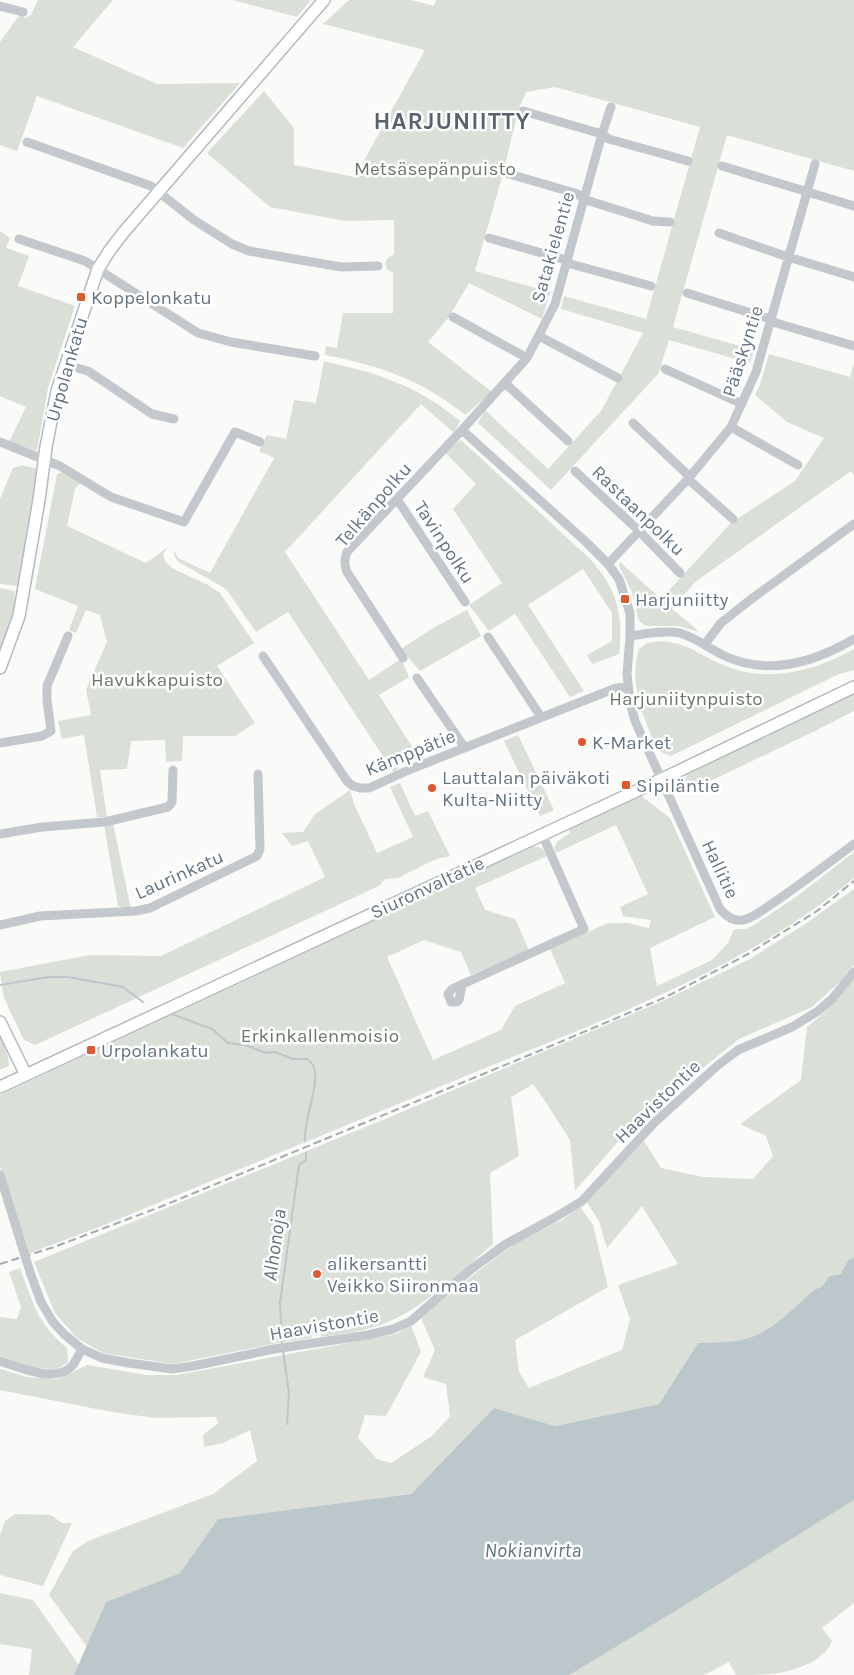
<svg xmlns="http://www.w3.org/2000/svg" width="854" height="1675" font-family="Karla,sans-serif">
  <style>
    .green { fill: #dadfd7 }
    .water { fill: #bbc7cb }
    .lines { fill: none; stroke-linecap: round; stroke-linejoin: round }
    .stream { stroke: #bbc7cb; stroke-width: 2 }
    .major-casing { stroke: #b5babe; stroke-width: 14 }
    .minor { stroke: #c3c8cc; stroke-width: 9 }
    .major { stroke: #fff; stroke-width: 11 }
    .rail { stroke: #a2aab0; stroke-width: 2; stroke-dasharray: 8 4; stroke-linecap: butt }
    .minor-bridge { stroke: #c3c8cc; stroke-width: 9 }
    .poi-dot { fill: #e4572e; stroke: #fff; stroke-width: 2 }
    .labels { text-anchor: middle; stroke-width: 5; stroke-linejoin: round; paint-order: stroke }
    .park-label { font-size: 19px; fill: #687a64; stroke: #fff }
    .street-label { font-size: 19px; fill: #657683; stroke: #fff }
    .poi-label { font-size: 19px; fill: #657683; stroke: #fff; text-anchor: start }
    .water-label { font-size: 20px; font-style: italic; fill: #60757c; stroke: #fff }
    .district-label { font-size: 24px; font-weight: bold; letter-spacing: 1px; fill: #57646e; stroke: #fff }
  </style>
  <rect width="100%" height="100%" fill="#fafaf8"/>
  <!-- green -->
  <path class="green" d="M38,0H113L73,47L157,84L240,83L183,148L37,96L17,151L0,145V42L20,14L25,18L31,15Z
    M232,0H311L297,17Z
    M349,0H411L434,6L436,0H854V171L727,135L673,327L754,350L750,363L669,340L658,374L551,490L478,423L485,410L548,469L601,411L643,333L561,309L564,296L646,319L700,127L555,87L526,92L518,111L503,174L475,271L550,292L542,319L469,283L449,317L428,342L492,392L465,415C421,379 380,366 325,355L326,346L337,348L343,313H393V273L387,269L385,263L388,258L394,254V220L345,221L270,207L207,153L264,91L294,128V165L355,177L425,50L323,24Z
    M0,231L10,238L6,248L29,256L18,286L75,306L48,388L37,451L9,442L26,407L0,396Z
    M769,354L850,377L854,363V475L851,471L695,582L672,609L700,632L678,626H646L639,621L632,592L619,566L620,562L661,599L731,523L795,481L824,438L787,422L755,395L760,385Z
    M324,361C346,367 369,371 390,380C416,389 439,404 460,421L454,433L421,404L285,552L369,680L401,659L409,677L379,695L415,751L398,760L401,765L394,773L288,612L256,632L226,589L179,562C176,559 173,555 174,550L178,558L210,573L274,458L259,451L267,435L286,439L294,400L316,403Z
    M461,440L589,558C616,587 624,614 619,654L592,664L587,655L612,641V613L583,569L528,605L584,691L570,697L515,614L489,631L469,605L502,583L453,509L476,484L444,451Z
    M22,465L38,469L23,574L18,586L0,584V499L13,468Z
    M62,472L81,482L75,489L67,526L146,563L168,547L163,554L165,561L172,568L208,585L220,593L254,643L217,666L255,723L235,736H183L182,761L166,762L165,740L131,741L127,769L100,770L107,818L97,817L84,735L62,739L58,721L91,715L86,690L107,642L100,615L86,610L76,633L69,630L78,606L35,589L57,474Z
    M0,588L15,591L14,615L0,650Z
    M467,610L481,636L420,671L401,649L433,628Z
    M661,641C690,644 696,653 721,664C765,684 814,672 854,649V670L839,674L671,756L658,751C644,720 628,684 639,649L647,643Z
    M854,692V711L815,731L681,795V789L687,775Z
    M518,735L554,810L540,816L504,741Z
    M400,783L415,816L428,811L450,856L436,859L398,878L385,879L379,886L35,1045L24,1040L4,998L0,972L90,955L161,956L325,877L308,841L292,846L282,833L303,832L315,814L350,790L354,804L377,853L413,837L390,787Z
    M640,795L670,818L715,917L650,948L657,986L712,960L728,943L734,929H747L757,923L800,894L854,852V878C749,966 616,1015 490,1066C359,1120 228,1174 97,1228L27,1254L0,1166V1095L532,847C541,846 543,848 547,856L475,888L485,910L515,919L529,950L471,975L461,952L424,940L387,957L433,1060L501,1030L515,1006L565,983L550,949L608,923H627L649,928L651,920L623,916L620,907L648,894L616,825L556,853L554,848L558,841L570,833L569,828Z
    M113,823L131,909L118,906L104,825Z
    M854,889V965L843,979L812,1007L739,1039L635,1122L575,1191L570,1140L543,1098L533,1084L511,1097L519,1156L490,1173L493,1244C462,1270 423,1309 385,1323C365,1331 343,1334 321,1337V1333L312,1334V1338L277,1343L173,1364L103,1353L77,1338L55,1313L34,1262L390,1117L665,1000L750,959L805,924Z
    M854,979V1257L848,1260L841,1274L829,1276L822,1287L815,1289C794,1307 773,1332 745,1339C731,1343 713,1342 698,1343L659,1404L555,1426L494,1408L411,1494L218,1519L180,1573L106,1602L87,1647L49,1595L73,1551L88,1541L213,1494L257,1461L250,1430L223,1443L204,1447L203,1435L218,1423L216,1417L155,1418L112,1412L0,1390V1369L27,1377L58,1379L87,1365L147,1375H177L396,1334L411,1325L421,1352L386,1416L365,1415L358,1438L377,1459L391,1463L432,1436L450,1416L446,1384L423,1377L435,1350L421,1318L474,1274L516,1243L562,1220L580,1207L593,1225L608,1287L515,1340L519,1372L529,1388L622,1350L630,1319L618,1285L678,1264L642,1206L607,1248L599,1221L586,1201L644,1141L661,1168L703,1177L753,1179L773,1156L766,1136L740,1124L801,1080L807,1027L825,1012Z
    M0,1036L8,1056L9,1066L0,1070Z
    M20,1268C33,1303 37,1323 67,1348L68,1362L58,1369L34,1368L0,1356V1317L17,1319L21,1307L9,1272Z
    M854,1500V1603L822,1628L832,1641C828,1651 822,1655 814,1661C787,1675 767,1675 736,1675L729,1662L704,1675H568Z
    M15,1514L51,1515L62,1523H72L43,1586L0,1575V1535L5,1521Z
    M0,1593L33,1600L79,1665L74,1675H29L32,1649L0,1644Z"/>
  <!-- water -->
  <path class="water" d="M854,1257V1500L677,1610L569,1675H74L106,1602L180,1573L218,1519L411,1494L494,1408L555,1426L659,1404L698,1343C713,1342 731,1343 745,1339C773,1332 794,1307 815,1289L822,1287L829,1276L841,1274L848,1260Z"/>
  <g class="lines">
    <!-- stream -->
    <path class="stream" d="M0,985L49,977H68L123,987L143,1002
      M169,1013L212,1029L228,1043L245,1045L266,1053L275,1052L293,1059H307C310,1061 313,1065 314,1068C320,1084 303,1121 305,1141
      M282,1345L280,1303L299,1165L306,1160V1153
      M283,1350L289,1393L287,1424"/>
    <defs>
      <path id="major" d="M0,668L19,616L39,500L46,447L57,391L98,269L110,250L123,233L324,0
        M0,1022L26,1075
        M0,1087L662,779L854,687"/>
    </defs>
    <!-- major casing -->
    <use href="#major" class="major-casing"/>
    <!-- minor -->
    <path class="minor" d="M0,6L23,12
      M523,111L602,134L609,139L688,161
      M27,142L151,186L194,220L232,244L249,251L341,267L378,266
      M722,166L854,206
      M506,173L578,194L583,199L653,221L670,222
      M719,233L788,257L854,277
      M489,238L566,260L571,264L651,286
      M19,239L85,261L198,333L231,342L315,356
      M687,293L770,319L776,323L854,346
      M453,317L527,358
      M539,336L618,378
      M66,365L88,371L152,414L174,419
      M665,369L742,404
      M505,383L568,441
      M633,423L690,477
      M731,427L798,465
      M462,430L585,541L608,564L619,579L630,613V636L627,674L630,702L635,721L720,909C726,916 733,922 743,920C754,918 764,909 773,903C801,884 827,864 854,844
      M0,442L60,466L111,497L184,522L235,432L260,442
      M575,471L638,530L680,573
      M688,479L733,519
      M397,499L465,602
      M608,564L688,479L731,427L756,372L815,164
      M630,636C646,634 663,630 680,633C697,638 711,650 727,657C771,676 815,662 854,639
      M488,637L541,717
      M705,644L721,623L750,600L854,524
      M263,656L347,781L353,786L360,788H369L411,769L616,688L628,687
      M403,658L347,572C344,565 344,560 347,552L462,430L527,358L555,304L602,134L611,107
      M417,678L465,748
      M0,743L42,736L51,731L47,700V686L68,636
      M0,834L42,827L105,822L168,807L172,802L173,770
      M0,925L40,916L136,911L150,908L257,856L260,849L258,774
      M462,985L459,1000L457,1002H451L448,994L452,989L584,929L542,834
      M0,1175L21,1243
      M31,1275L41,1302L53,1322L64,1334L82,1349L102,1358L129,1363L172,1369L193,1366L274,1349L368,1335L393,1329L411,1321L470,1270L506,1244L554,1218L582,1201L655,1122L717,1066L738,1050L792,1027L818,1011L832,999L854,972
      M0,1361C19,1367 55,1384 72,1366C76,1361 79,1354 82,1349"/>
    <!-- major -->
    <use href="#major" class="major"/>
    <!-- rail -->
    <path class="rail" d="M0,1264L54,1247L160,1207L539,1051L666,997L748,954L817,911L854,881"/>
    <!-- minor-bridge -->
    <path class="minor-bridge" d="M21,1243L31,1275"/>
  </g>
  <!-- markers -->
  <g class="poi-dot">
    <rect x="76" y="292" width="10" height="10" rx="2.5"/>
    <rect x="620" y="594" width="10" height="10" rx="2.5"/>
    <circle cx="582" cy="742" r="5"/>
    <rect x="621" y="780" width="10" height="10" rx="2.5"/>
    <circle cx="432" cy="788" r="5"/>
    <rect x="86" y="1045" width="10" height="10" rx="2.5"/>
    <circle cx="317" cy="1274" r="5"/>
  </g>
  <g class="labels">
    <!-- park labels -->
    <g class="park-label">
      <text x="435" y="175">Metsäsepänpuisto</text>
      <text x="157" y="686">Havukkapuisto</text>
      <text x="686" y="705">Harjuniitynpuisto</text>
      <text x="320" y="1042">Erkinkallenmoisio</text>
    </g>
    <!-- street labels -->
    <g class="street-label">
      <text transform="translate(552 247) rotate(-74)" y="7">Satakielentie</text>
      <text transform="translate(742 351) rotate(-72)" y="7">Pääskyntie</text>
      <text transform="translate(66 369) rotate(-74)" y="7">Urpolankatu</text>
      <text transform="translate(373 504) rotate(-49)" y="7">Telkänpolku</text>
      <text transform="translate(639 510) rotate(44)" y="7">Rastaanpolku</text>
      <text transform="translate(445 542) rotate(57)" y="7">Tavinpolku</text>
      <text transform="translate(410 752) rotate(-22)" y="7">Kämppätie</text>
      <text transform="translate(721 869) rotate(65)" y="7">Hallitie</text>
      <text transform="translate(179 874) rotate(-24)" y="7">Laurinkatu</text>
      <text transform="translate(427 887) rotate(-25)" y="7">Siuronvaltatie</text>
      <text transform="translate(657 1101) rotate(-44)" y="7">Haavistontie</text>
      <text transform="translate(324 1324) rotate(-10)" y="7">Haavistontie</text>
    </g>
    <!-- poi labels -->
    <g class="poi-label">
      <text x="91" y="304">Koppelonkatu</text>
      <text x="635" y="606">Harjuniitty</text>
      <text x="592" y="749">K-Market</text>
      <text x="442" y="784">Lauttalan päiväkoti<tspan x="442" dy="22">Kulta-Niitty</tspan></text>
      <text x="636" y="792">Sipiläntie</text>
      <text x="101" y="1057">Urpolankatu</text>
      <text x="327" y="1270">alikersantti<tspan x="327" dy="22">Veikko Siironmaa</tspan></text>
    </g>
    <!-- water labels -->
    <g class="water-label">
      <text transform="translate(274 1245) rotate(-82)" y="7">Alhonoja</text>
      <text x="533" y="1557">Nokianvirta</text>
    </g>
    <!-- district labels -->
    <g class="district-label">
      <text x="452" y="129">HARJUNIITTY</text>
    </g>
  </g>
</svg>
